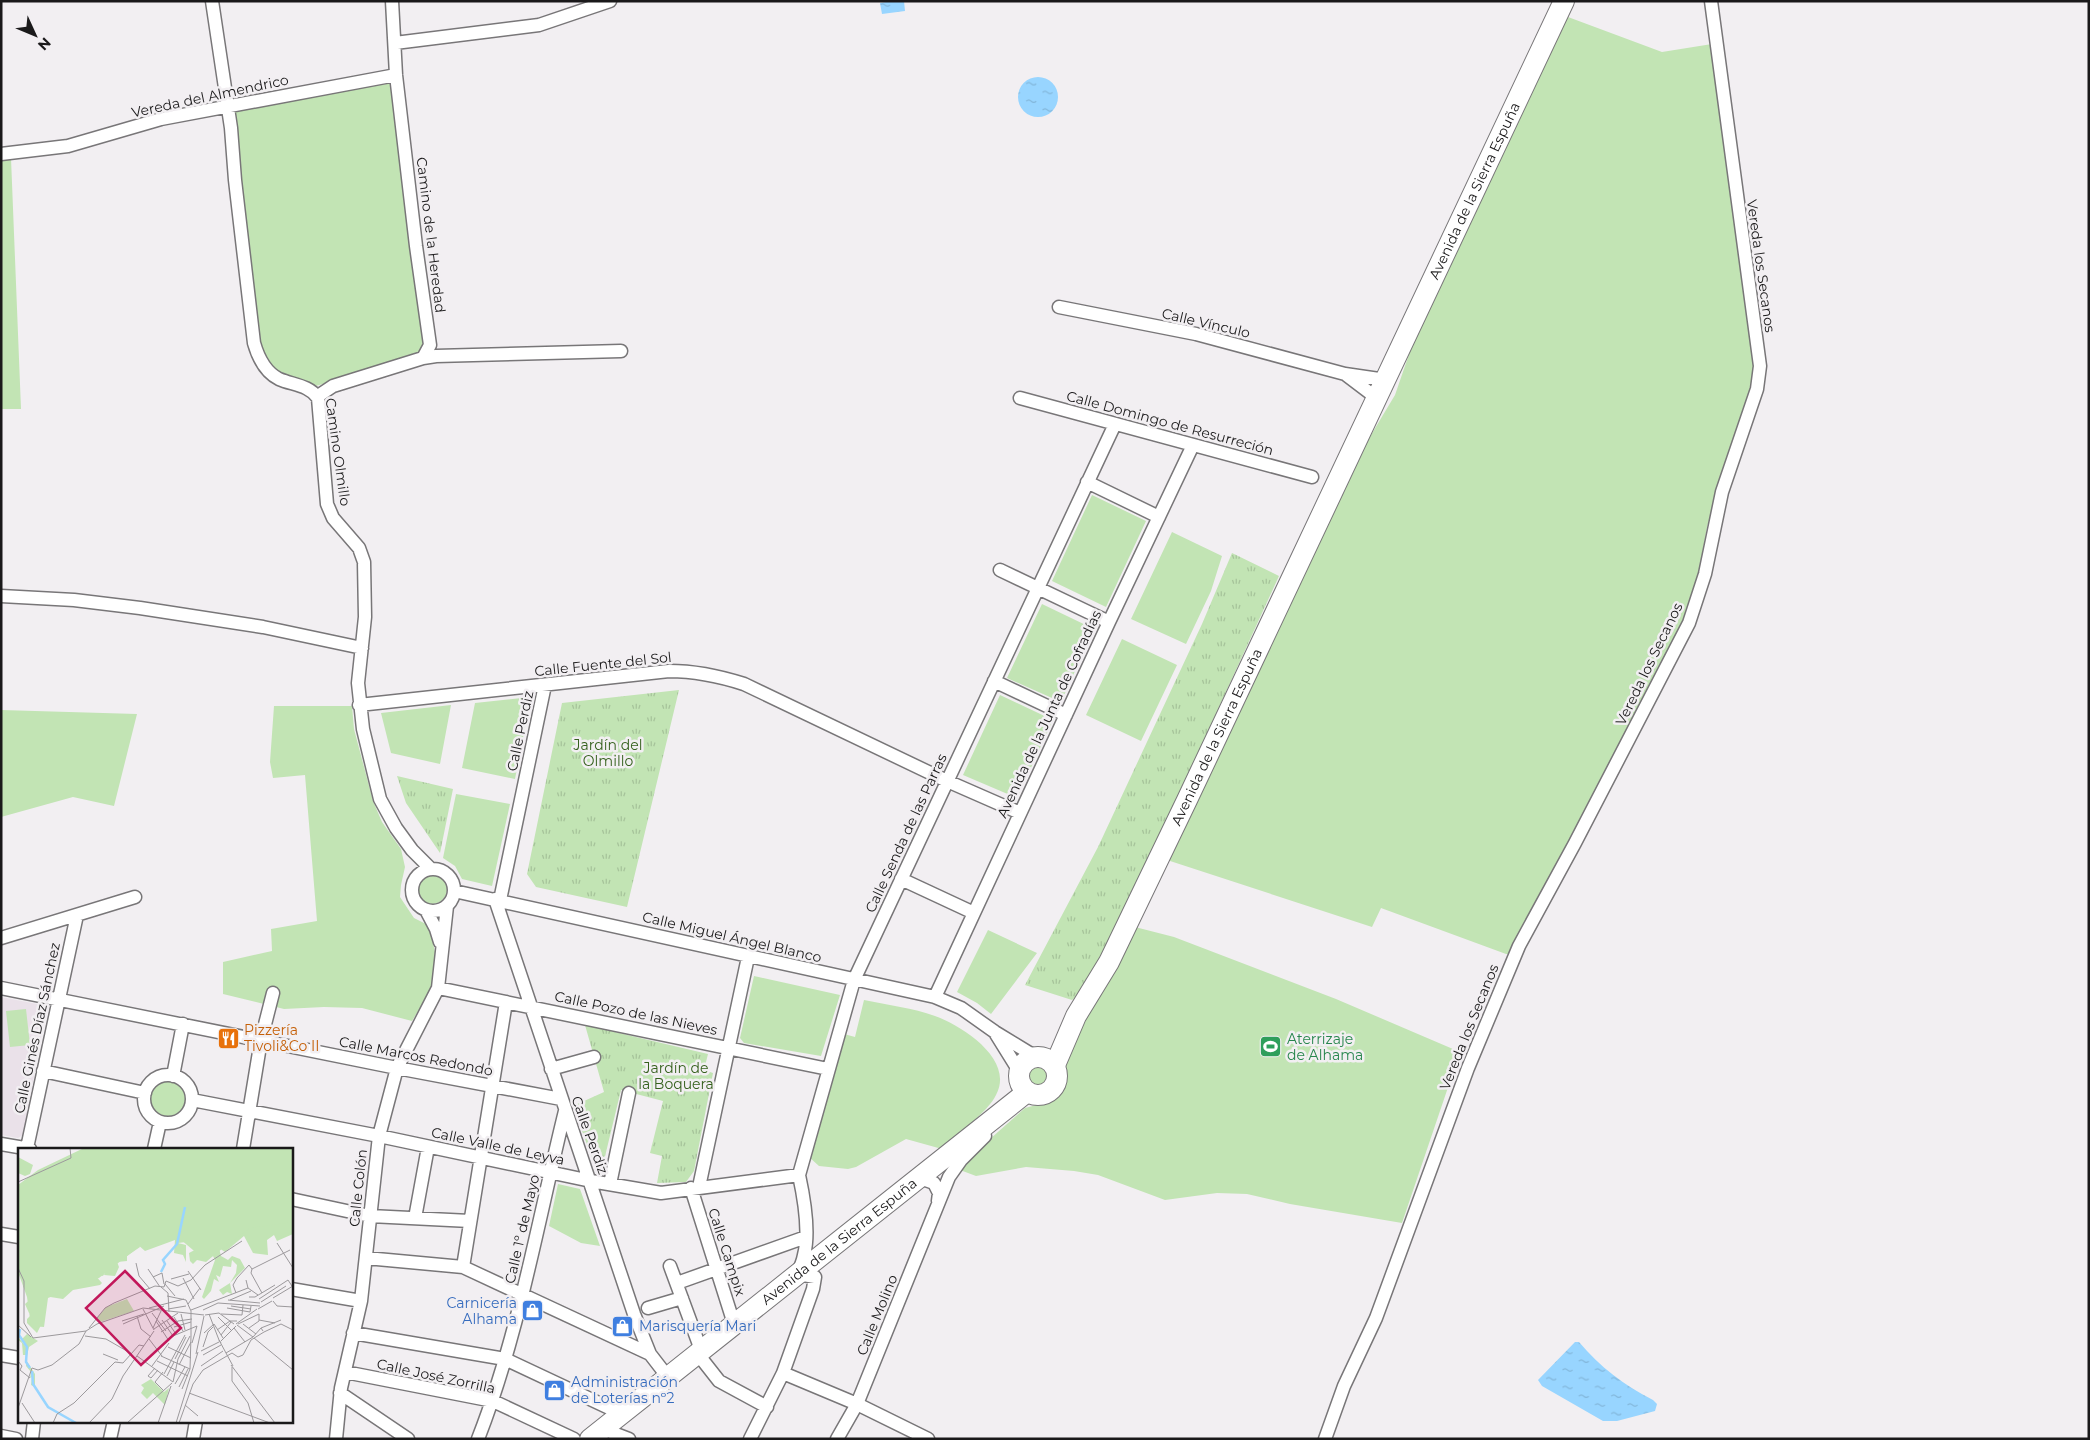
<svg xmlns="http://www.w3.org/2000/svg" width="2090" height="1440" font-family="Montserrat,sans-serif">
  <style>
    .built { fill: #eae1e9 }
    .green { fill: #c2e4b4 }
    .park { fill: url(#park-tufts) }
    .water { fill: url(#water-ripples) }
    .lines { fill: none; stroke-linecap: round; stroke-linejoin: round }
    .minor-casing { stroke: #787678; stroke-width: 15 }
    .primary-casing { stroke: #787678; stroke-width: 22 }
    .minor { stroke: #fff; stroke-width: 12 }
    .primary { stroke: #fff; stroke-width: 20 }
    .labels { text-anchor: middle; stroke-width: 5; stroke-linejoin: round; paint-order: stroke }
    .street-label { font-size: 14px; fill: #1a191a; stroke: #f2eff2 }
    .park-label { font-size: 14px; fill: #35611d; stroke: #f2eff2 }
    .food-label { font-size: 14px; fill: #c56008; stroke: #f2eff2; text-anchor: start }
    .leisure-label { font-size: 14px; fill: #27864d; stroke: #f2eff2; text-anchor: start }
    .shop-label { font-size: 14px; fill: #366cbe; stroke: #f2eff2; text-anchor: start }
    .inset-river { fill: none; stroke: #98d5ff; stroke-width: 2.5 }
    .inset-road { fill: none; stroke: #9c999c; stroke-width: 1 }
    .view { fill: #c2185b; fill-opacity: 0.15; stroke: #c2185b; stroke-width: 2.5 }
    .inset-edge { fill: none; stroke: #1a191a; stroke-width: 2.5 }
  </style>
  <defs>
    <pattern id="park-tufts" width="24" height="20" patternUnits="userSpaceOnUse" patternTransform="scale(1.25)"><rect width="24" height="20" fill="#c2e4b4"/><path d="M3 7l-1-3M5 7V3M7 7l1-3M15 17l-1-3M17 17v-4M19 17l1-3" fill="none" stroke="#a6c39a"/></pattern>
    <pattern id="water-ripples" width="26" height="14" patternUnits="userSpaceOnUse" patternTransform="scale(1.25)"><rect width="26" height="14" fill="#98d5ff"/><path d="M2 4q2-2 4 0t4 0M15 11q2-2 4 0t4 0" fill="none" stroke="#82b6da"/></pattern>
  </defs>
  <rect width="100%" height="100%" fill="#f2eff2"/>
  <!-- built -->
  <path class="built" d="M1,997L47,1006L23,1135L18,1138L1,1135Z"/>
  <!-- green -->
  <path class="green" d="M1568,17L1662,52L1712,44L1755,367L1752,390L1729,450L1707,527L1696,588L1683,624L1511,954H1506L1381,908L1372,927L1167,860L1356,460L1395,395L1416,334Z
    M393,83L424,346L417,356L316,386L276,370L266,362L259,347L233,109Z
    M11,158L21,409H1V159Z
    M1092,495L1146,521L1106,607L1052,581Z
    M1172,532L1222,556L1211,591L1186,644L1131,619Z
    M1042,604L1094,629L1061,702L1007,678Z
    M1122,639L1177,665L1141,741L1086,715Z
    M1000,695L1053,720L1017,798L963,775Z
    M531,697L515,779L462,768L475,703Z
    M451,705L440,764L391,753L381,713Z
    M274,706H352L354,729L373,801L382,822L401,849L405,867L401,885L400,897L414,918L426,924L431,934L435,952L432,988L412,1021L362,1008L324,1007L284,1009L223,994V962L272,951L271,929L317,921L305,775L273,778L270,762Z
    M1,710L137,714L114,806L73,797L1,817Z
    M456,794L510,804L492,886L462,879L455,866L443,858Z
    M417 889a15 15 0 1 1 30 0a15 15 0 1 1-30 0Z
    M1135,927L1174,937L1336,999L1460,1052L1402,1223L1290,1204L1247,1194L1217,1193L1165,1200L1098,1175L1074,1171L1026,1167L976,1176L960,1170L990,1139L1025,1108L1051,1101L1062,1088L1068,1052Z
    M988,930L1037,953L991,1014L977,1003L957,992Z
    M754,976L840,995L821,1056L744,1043L740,1038Z
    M864,1000C888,1005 913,1008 935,1016C963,1026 1015,1060 996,1095C988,1112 956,1135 942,1149L906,1139L856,1167L848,1169L819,1166L809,1157L844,1034L855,1037Z
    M26,1009L30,1045L10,1047L6,1011Z
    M1024 1076a14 14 0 1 1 28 0a14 14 0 1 1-28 0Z
    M147 1100a21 21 0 1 1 42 0a21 21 0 1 1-42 0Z
    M558,1184L580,1189L600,1246L581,1243L549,1226Z"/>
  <!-- park -->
  <path class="park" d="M1232,553L1279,576L1128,906L1111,939L1078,995L1072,1000L1025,985L1098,847L1202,624Z
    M679,690L627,907L536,887L527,874L562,703Z
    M397,776L453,789L440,853L406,803Z
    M585,1025L708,1054L704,1070L713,1073L694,1171L686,1182L657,1183L662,1156L650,1153L663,1101L621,1090L601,1173L597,1172L573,1106L604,1092Z"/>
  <!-- water -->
  <path class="water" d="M892,1H904L905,11L882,14L880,3Z
    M1018 97a20 20 0 1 1 40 0a20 20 0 1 1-40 0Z
    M1575,1342H1579C1600,1367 1624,1385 1653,1400L1657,1404L1655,1411L1617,1421H1603L1542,1386L1538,1380Z"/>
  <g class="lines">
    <defs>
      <path id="minor" d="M212,1L231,128L235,180L254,343C258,357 265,372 279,379C293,385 309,385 318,398L327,504L333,518L359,548L364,562L365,617L358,683L363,729L380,799L396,828L412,850L431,869
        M395,43L539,25L610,1
        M1,154L68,146L161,119L396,75
        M1059,307L1196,334L1345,374
        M423,358L436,356L621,351
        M318,398L321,394L333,386L423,358L430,345L416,246L396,75L392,1
        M1020,398L1312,477
        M1378,399L1345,374L1386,380
        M1087,482L1159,517
        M1000,570L1109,622
        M1,596L74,600L140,608L263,627L362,648
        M994,681L1066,715
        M359,705L669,671C695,671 719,676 744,684L947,781L1020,813
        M412 890a21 21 0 1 1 42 0a21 21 0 1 1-42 0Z
        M901,879L974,913
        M454,891L935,997L961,1008L995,1032L1036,1057
        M495,899L634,1314L650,1354L667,1376
        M500,900L545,685
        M426,910L436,929L440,942
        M1,938L135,897
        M1,988L397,1068L561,1099
        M438,988L828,1069
        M935,997L1109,622L1193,445
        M996,1034L1019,1071
        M551,1069L594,1057
        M43,1071L145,1093
        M144 1099a24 24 0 1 1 48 0a24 24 0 1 1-48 0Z
        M173,1076L183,1024
        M192,1100L379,1136L591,1181L661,1193L799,1175
        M1,1144L30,1149
        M27,1148L77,915
        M154,1149L160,1122
        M243,1149L261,1040L273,993
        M920,1178L934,1183L939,1193L938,1201
        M610,1184L629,1093
        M699,1187L748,957
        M691,1188L734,1324
        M291,1199L370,1216L470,1221
        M415,1218L428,1147
        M1,1234L19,1237
        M366,1258L463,1267L650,1354
        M670,1266L701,1350
        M463,1267L506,1002
        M677,1283L806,1237
        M291,1289L361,1301
        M648,1308L682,1298
        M353,1333L505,1359L622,1414
        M697,1353L719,1381L767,1407
        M1,1355L19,1358
        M345,1372L493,1401L574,1439
        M783,1373L857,1404L928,1439
        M340,1393L408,1439
        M603,1429L629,1439
        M1,1436L16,1439
        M32,1439L34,1421
        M110,1439L114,1421
        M193,1439L196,1421
        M336,1439L341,1388L361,1301L379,1136L397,1068L438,988L447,906
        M478,1439C519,1334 538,1220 565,1111
        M750,1439L783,1373L813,1289L815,1277L797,1274C800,1268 803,1261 804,1255C810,1232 804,1198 799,1175L854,980L1115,424
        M837,1439L857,1404L949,1177L961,1160L985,1136
        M1325,1439L1344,1386L1376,1318L1468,1068L1519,946L1575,843L1689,623L1705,574L1722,492L1757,389L1760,366L1711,1"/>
      <g id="primary">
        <circle cx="1038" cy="1076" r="19"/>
        <path id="s1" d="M1055,1065L1076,1016L1109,962L1187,800L1564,1"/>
        <path id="s2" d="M590,1439L1027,1092"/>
      </g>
    </defs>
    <!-- minor casing -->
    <use href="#minor" class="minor-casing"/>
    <!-- primary casing -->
    <use href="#primary" class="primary-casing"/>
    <!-- minor -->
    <use href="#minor" class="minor"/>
    <!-- primary -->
    <use href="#primary" class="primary"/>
  </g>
  <!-- icons -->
  <defs>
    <symbol id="restaurant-square" viewBox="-11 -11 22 22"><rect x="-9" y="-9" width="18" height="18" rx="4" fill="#e8710a" stroke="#f2eff2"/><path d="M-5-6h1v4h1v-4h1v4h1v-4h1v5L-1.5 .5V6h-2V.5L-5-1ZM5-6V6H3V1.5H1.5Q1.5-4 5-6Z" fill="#fff"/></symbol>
    <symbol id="stadium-square" viewBox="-11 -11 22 22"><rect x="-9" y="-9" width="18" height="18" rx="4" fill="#2e9e5b" stroke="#f2eff2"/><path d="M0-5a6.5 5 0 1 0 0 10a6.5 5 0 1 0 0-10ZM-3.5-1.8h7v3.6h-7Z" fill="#fff"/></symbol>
    <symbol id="shop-square" viewBox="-11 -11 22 22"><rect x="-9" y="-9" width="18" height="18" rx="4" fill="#3f7fe0" stroke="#f2eff2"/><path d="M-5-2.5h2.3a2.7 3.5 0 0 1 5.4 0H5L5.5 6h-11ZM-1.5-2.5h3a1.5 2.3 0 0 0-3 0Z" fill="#fff"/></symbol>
  </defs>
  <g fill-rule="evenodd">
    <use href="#restaurant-square" x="216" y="1026" width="25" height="25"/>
    <use href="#stadium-square" x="1258" y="1034" width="25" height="25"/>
    <use href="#shop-square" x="520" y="1298" width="25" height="25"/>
    <use href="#shop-square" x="610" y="1314" width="25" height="25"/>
    <use href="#shop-square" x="542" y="1378" width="25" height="25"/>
  </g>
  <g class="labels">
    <!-- street labels -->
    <g class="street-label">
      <text transform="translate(210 96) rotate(-12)" y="5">Vereda del Almendrico</text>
      <text dy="5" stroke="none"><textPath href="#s1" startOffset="970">Avenida de la Sierra Espuña</textPath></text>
      <text transform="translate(431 235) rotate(83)" y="5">Camino de la Heredad</text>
      <text transform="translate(1761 266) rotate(82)" y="5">Vereda los Secanos</text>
      <text transform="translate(1206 323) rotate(13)" y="5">Calle Vínculo</text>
      <text transform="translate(1170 423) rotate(15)" y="5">Calle Domingo de Resurreción</text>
      <text transform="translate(338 452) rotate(82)" y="5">Camino Olmillo</text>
      <text transform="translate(603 664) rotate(-6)" y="5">Calle Fuente del Sol</text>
      <text transform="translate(1649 664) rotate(-64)" y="5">Vereda los Secanos</text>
      <text transform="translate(1049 714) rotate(-65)" y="5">Avenida de la Junta de Cofradías</text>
      <text transform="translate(520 731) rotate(-78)" y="5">Calle Perdiz</text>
      <text dy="5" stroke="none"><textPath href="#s1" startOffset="366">Avenida de la Sierra Espuña</textPath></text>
      <text transform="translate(906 833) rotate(-65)" y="5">Calle Senda de las Parras</text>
      <text transform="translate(732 937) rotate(13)" y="5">Calle Miguel Ángel Blanco</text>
      <text transform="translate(636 1013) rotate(12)" y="5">Calle Pozo de las Nieves</text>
      <text transform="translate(1469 1027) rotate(-68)" y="5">Vereda los Secanos</text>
      <text transform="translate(37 1028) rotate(-78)" y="5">Calle Ginés Díaz Sánchez</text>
      <text transform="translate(416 1056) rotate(11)" y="5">Calle Marcos Redondo</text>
      <text transform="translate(590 1135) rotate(70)" y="5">Calle Perdiz</text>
      <text transform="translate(498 1146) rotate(12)" y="5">Calle Valle de Leyva</text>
      <text transform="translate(358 1188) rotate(-84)" y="5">Calle Colón</text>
      <text transform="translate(522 1229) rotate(-77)" y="5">Calle 1º de Mayo</text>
      <text dy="5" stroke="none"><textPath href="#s2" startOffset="318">Avenida de la Sierra Espuña</textPath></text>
      <text transform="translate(727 1252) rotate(72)" y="5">Calle Campix</text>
      <text transform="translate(877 1315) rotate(-68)" y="5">Calle Molino</text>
      <text transform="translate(436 1376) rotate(12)" y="5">Calle José Zorrilla</text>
    </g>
    <!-- park labels -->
    <g class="park-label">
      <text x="608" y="750">Jardín del<tspan x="608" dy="16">Olmillo</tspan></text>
      <text x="676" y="1073">Jardín de<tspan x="676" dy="16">la Boquera</tspan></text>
    </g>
    <!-- food labels -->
    <g class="food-label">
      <text x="244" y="1035">Pizzería<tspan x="244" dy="16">Tivoli&amp;Co II</tspan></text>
    </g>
    <!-- leisure labels -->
    <g class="leisure-label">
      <text x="1287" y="1044">Aterrizaje<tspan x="1287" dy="16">de Alhama</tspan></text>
    </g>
    <!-- shop labels -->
    <g class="shop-label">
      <text x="517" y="1308" text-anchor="end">Carnicería<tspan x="517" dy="16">Alhama</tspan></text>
      <text x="639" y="1331">Marisquería Mari</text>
      <text x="571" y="1387">Administración<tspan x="571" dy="16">de Loterías nº2</tspan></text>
    </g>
  </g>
  <!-- overview -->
  <g transform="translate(18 1148)">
    <rect width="275" height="275" fill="#f2eff2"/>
    <path d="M0,9L15,17L12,26L7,28L0,25ZM263,32V39L267,36L270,41H275V86L259,93L256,87L249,92L250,107L235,105L226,88L207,104L201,100L203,108L210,112L214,108L222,111L227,120L212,135L214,146L209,144L205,147L201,142L212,135L218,125L219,117L214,112L213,119L205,118L202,129L198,127L201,134L196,131L193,143L186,151L184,149L197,112L195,108L188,114L179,112L175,116L172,113L171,105L188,96L192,88L185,85L176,89L174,84L187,80L184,78H178V82L164,89L168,94L160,95L168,97V114L165,107L156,105L157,92L127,103L119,96L117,84L98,95L97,101L104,102L101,106L106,110L91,115L88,108H83L90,118L85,128L75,125L84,135L82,137L55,142L45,151L26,148L21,166L25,173L19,185L9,175V171L15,165H11L7,156L16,148L11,146L14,141L5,139V128L11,136L14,134L2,120L3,109L8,111L7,116L12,115L29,126L35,113L51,117L53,111H63L70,104L75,111L83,99L85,103L91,99L101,80L102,88L116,78L120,77L117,82L163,68L172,70L177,76L192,74L219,66L221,55H223L224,58L228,54L225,61L223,56L220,62L224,66L236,57L235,54L229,58L235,47L244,44L245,52L252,50L251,37L256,36L251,39L254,50L266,44L265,39L260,40ZM109,151L116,163L82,174L79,170L88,159ZM9,186L20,193L11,199L8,212L17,226V239L13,237L14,229L12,230L13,224L8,218L9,207H5L4,195L0,192L1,190L9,200L4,191ZM133,231L146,244L151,240L147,257L135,245L129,251L123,245L126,240L123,237Z" fill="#c2e4b4"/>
    <path d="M117,84L122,99L109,108V113L99,114L101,119L97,128L86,127L90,117L83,108H88L91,115L106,110L101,106L104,102H97L98,95Z" fill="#c2e4b4"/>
    <path d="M66,0H275V74L232,80L188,113L162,91L127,94L81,130L30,150L26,179L13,178L9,149L0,124V37L20,22Z" fill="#c2e4b4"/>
    <path class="inset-river" d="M143,124L147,116L145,112L159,96L167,59M2,181L1,187L9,199L8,214L12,220M14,223L15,236L30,259L58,275"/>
    <path class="inset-road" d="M0,34L53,10L52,0M259,95L275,120M118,115L121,128L132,141M0,120L6,133V175L15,190L68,183L79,176L125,160L186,167M130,121L142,139M234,121L272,102M234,121L233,125L244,145M170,123L183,142M135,129L144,125L146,136M165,130L176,151M153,131L171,126M173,132L187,117L224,93M228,132L230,140L240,147M147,136L157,148M143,139L150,145L151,164M218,145L215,137L219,130L231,117L234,121M149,148L168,152L173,163V188M231,149H237L257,137M255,150L275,138M241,151L270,132L274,138M210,152L242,155M212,152L233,143M255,153L259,158L275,159M243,154L268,138M170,156L182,140M213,158L233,161M131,160L166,151M209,160L232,164L233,158M125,161L136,182M150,161L168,158M240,161L254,153M173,162L230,140M185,162L200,155L242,158M134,165L148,183M163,166L167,182M191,166L201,192M203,166L224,167L225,157M187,167L201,165L216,176M119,168L123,181L133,189M156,169L165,183M200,169L213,182M144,172L155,188M241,172L257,175M104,173L126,166M138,173L151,193M149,173L158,186M105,176L146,158M218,176L239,161M220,176L241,166M225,176L238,186M0,177L13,189M219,177L235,189L243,180L245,183M156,179L173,174M71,180L87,160L96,155L137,138L146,139L148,133L160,138L173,132M135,180L143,163M216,180L227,194M231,180L241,173V166M243,180L263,172M136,181L160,165M199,182L212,173H219M143,184L160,173L174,171M246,184L263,176L275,182M186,185L196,176L205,190M203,187L213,174M67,188L88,191L114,206M155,188L179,178L174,195M236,190L275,222M131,191L144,208M203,193L218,178M203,195L201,192L215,218M150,199L173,210M185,199L190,184L195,179M183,203L201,194M208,205L235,189M85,206L100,212M178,206L186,168M185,207L203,197M119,208L155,234L160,211L172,188M143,208L172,221M157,211L168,189M0,213L4,218L2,222L12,230M139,213L170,228M161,217L173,194M213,217L257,275M134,218L151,195M183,218L205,203M214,219V233L230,255L236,275M137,220L130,228L133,230L140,222M145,224L137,234L146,243M146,226L167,187M149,228L156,214M157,236L167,219M161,239L170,221M164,241L172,221L173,188M171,245L252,275M4,255L17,275M167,257L180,268M0,260L14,220L20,222L34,217L61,196L68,183M35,275L39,266L56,255L97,214L105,215L121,197L126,198M71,275L94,251L105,228L136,183M109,275L154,235M140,275L153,238M158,275L180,204M161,275L175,236L185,222L214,205L220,209L225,207L233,192L246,184"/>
    <path class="view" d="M107,123L163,180L123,217L68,160Z"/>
    <rect width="275" height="275" class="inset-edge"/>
  </g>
  <!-- border -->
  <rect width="2090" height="1440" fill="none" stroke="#1a191a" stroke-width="5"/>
  <!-- north arrow -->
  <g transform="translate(35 35) rotate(134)" stroke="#f2eff2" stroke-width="4" paint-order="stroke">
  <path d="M0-4L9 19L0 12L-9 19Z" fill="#1a191a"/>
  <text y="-8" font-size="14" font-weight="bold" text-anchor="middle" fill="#1a191a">N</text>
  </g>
</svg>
